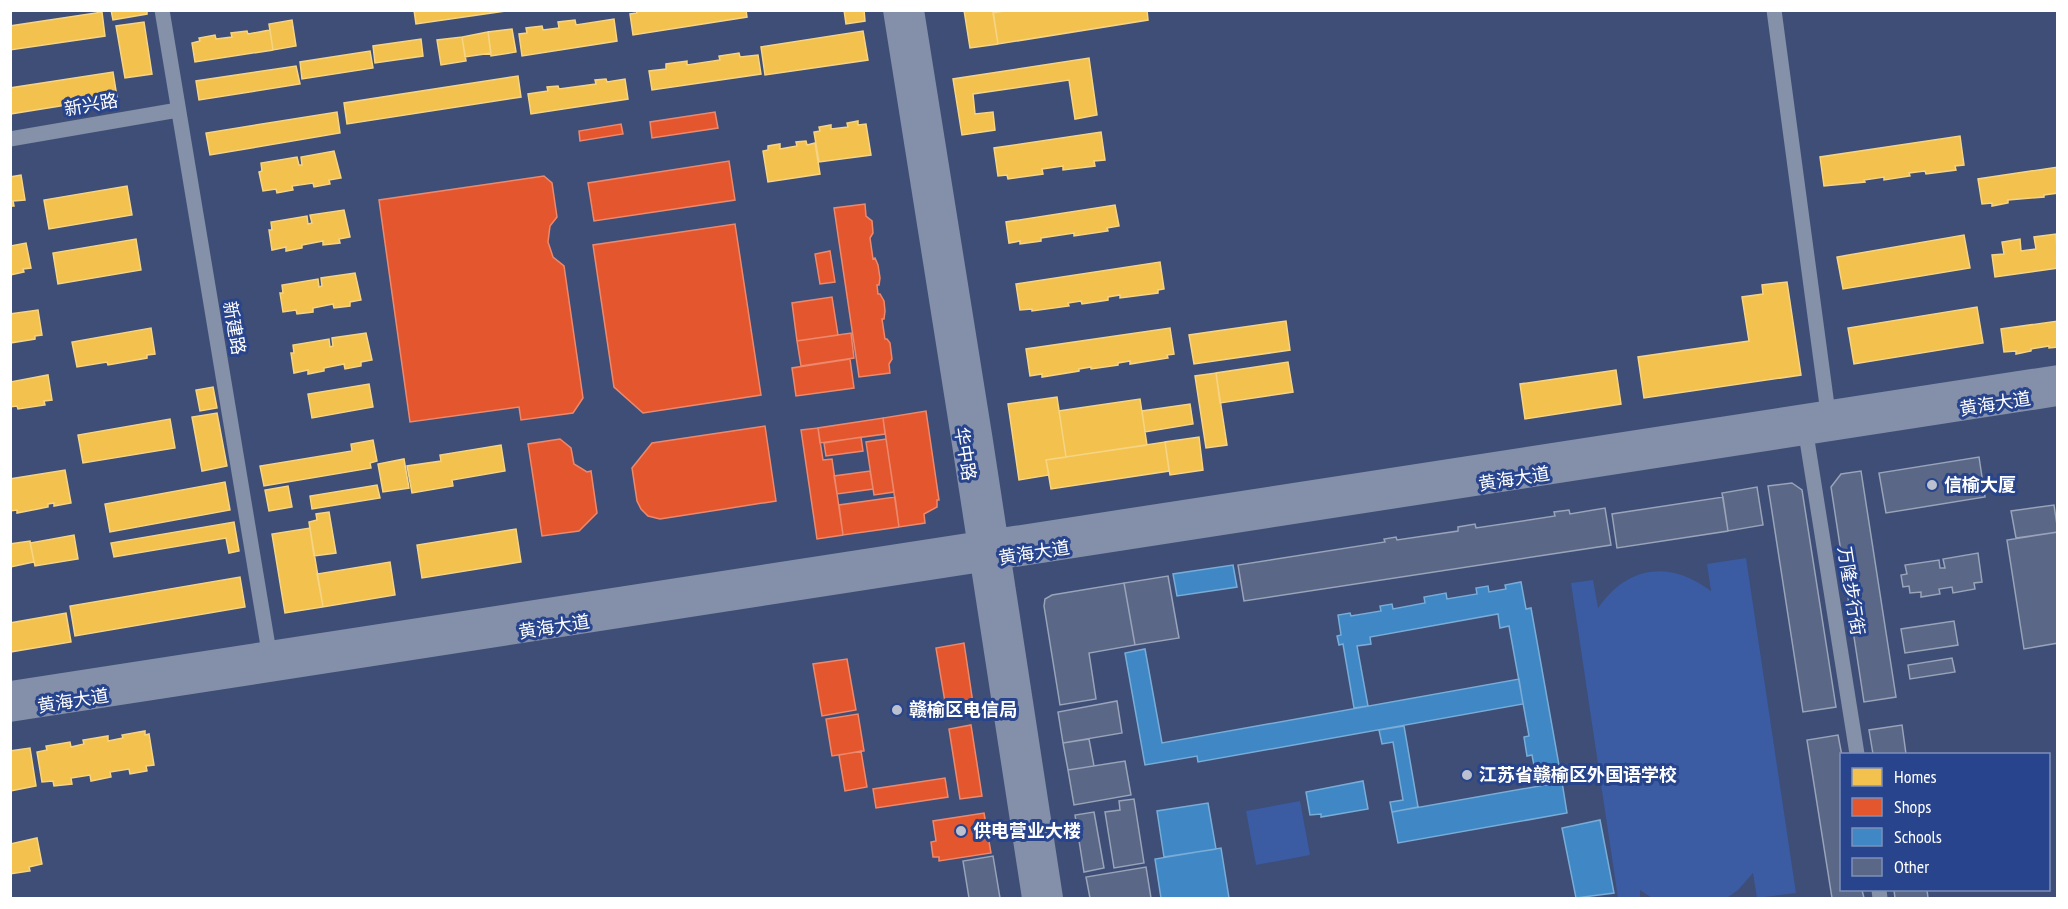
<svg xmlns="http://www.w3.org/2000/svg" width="2068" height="909" font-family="'PT Sans Narrow','Noto Sans SC',sans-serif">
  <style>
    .green { fill: #3b5ba3 }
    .homes { fill: #f2c14e; stroke: #f6d483; stroke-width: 1.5 }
    .shops { fill: #e4572e; stroke: #ec896d; stroke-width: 1.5 }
    .schools { fill: #3f88c5; stroke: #79acd6; stroke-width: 1.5 }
    .building { fill: #5a6786; stroke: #99a3b9; stroke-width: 1.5 }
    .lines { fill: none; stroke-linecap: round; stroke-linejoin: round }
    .street { stroke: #8590a9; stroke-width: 15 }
    .primary { stroke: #848fa9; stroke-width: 22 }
    .poi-dot { fill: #bbc1cf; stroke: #27448d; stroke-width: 2 }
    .labels { text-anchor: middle; stroke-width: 6; stroke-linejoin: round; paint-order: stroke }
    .street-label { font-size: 18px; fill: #fff; stroke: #27448d }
    .poi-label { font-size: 18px; font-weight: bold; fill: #fff; stroke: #27448d; text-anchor: start }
  </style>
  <rect width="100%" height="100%" fill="#3e4e76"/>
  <!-- green -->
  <path class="green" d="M1746,558L1796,893L1757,898L1753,873L1738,890L1727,898H1652L1640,890V898H1618L1571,583L1593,580L1598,608C1628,565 1670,560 1711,591L1707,564Z
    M1300,801L1310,855L1256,865L1246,811Z"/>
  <!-- homes -->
  <path class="homes" d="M111,10H147V14L113,20Z
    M414,10H505V11L416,24Z
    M636,10H746L747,17L633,35L630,14L637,13Z
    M844,10H864L865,21L846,24Z
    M964,10H993L998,44L970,48Z
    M1009,10H1147L1148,20L998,44L993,13Z
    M102,12L105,36L10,50V26Z
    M614,19L617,41L522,56L519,34L527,33L526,28L542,26L543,30L559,28L558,22L575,20L576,25Z
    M292,20L296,46L273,50L269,24Z
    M144,22L152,74L125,78L116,26Z
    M512,29L516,52L491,56L488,32Z
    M270,30L273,50L195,62L192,43L200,41L199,38L215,35L216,39L232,37L231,33L247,31L248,34Z
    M863,31L868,60L765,75L761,47Z
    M488,32L491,53L465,57L462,37Z
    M462,37L466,61L441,65L437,40Z
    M421,39L423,56L375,63L373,46Z
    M370,51L373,68L302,79L300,62Z
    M739,53L740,57L758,55L761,74L652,90L649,71L666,69V64L687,61V65L720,60L719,56Z
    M1089,58L1097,115L1075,119L1069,80L973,94L975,114L993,112L995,130L962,135L953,79Z
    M296,66L300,84L199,100L196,81Z
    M113,72L117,97L10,114V88Z
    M518,76L521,97L347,124L344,103Z
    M606,79L607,82L625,79L628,99L531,114L528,94L548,91L547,87L558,86L559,89L596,84L595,80Z
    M337,112L340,133L210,155L206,133Z
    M858,121V125L866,124L871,155L819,162L814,132L820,131L819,127L831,125V129L848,127L847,123Z
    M1101,132L1105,160L1094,161L1095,166L1063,170V166L1042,169L1043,174L1008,179L1007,175L998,176L994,148Z
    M1960,136L1964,165L1955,166L1956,170L1926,174L1925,171L1909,173L1910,176L1884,180V177L1864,180L1865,182L1824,186L1820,157Z
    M806,141L807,145L815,143L820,174L768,182L763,151L768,150V146L780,144V149L797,146L796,142Z
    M334,151L341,178L329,180L330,184L314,187L313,183L292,186L293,190L277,193L276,189L263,191L259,172L262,171L261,163L297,157L299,165H302L301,157Z
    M2058,167V193L2044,195V197L2008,200V203L1992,206V203L1982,204L1978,179Z
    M21,175L25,200L13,201L14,206H10V177Z
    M127,186L132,215L49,229L44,200Z
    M1115,205L1119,226L1107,228L1108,231L1074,236V233L1041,238V241L1020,244V241L1009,243L1006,222Z
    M344,210L350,237L339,239L340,243L323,245V241L302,245V248L286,251V247L272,250L269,230H272L271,222L307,216L308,224L312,223L310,215Z
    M2056,234L2058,268L1995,277L1992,255L2004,254L2002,242L2020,239L2021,251L2036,249L2034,237Z
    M1964,235L1970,268L1843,289L1837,257Z
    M136,239L141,270L58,284L53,253Z
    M26,243L31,268L23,269L24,272L10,275V246Z
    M1160,262L1164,289L1158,290V293L1120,298V295L1108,297V300L1082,304L1081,301L1068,303L1069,306L1032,311V309L1020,310L1016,284Z
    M355,273L361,300L350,302V306L334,308L333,304L313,308V312L297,314L296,310L283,312L280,293H283L282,285L318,279L319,287L322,286L321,278Z
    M1787,282L1801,375L1644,398L1638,357L1749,341L1742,297L1763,294L1762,285Z
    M1977,307L1983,343L1854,364L1848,328Z
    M38,310L42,335L35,336V339L10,343V314Z
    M1286,321L1290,350L1194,364L1189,335Z
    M2058,321V347L2049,348V346L2031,349V351L2016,354V351L2004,352L2001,329Z
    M151,328L155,354L147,355V358L108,365L107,362L77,367L72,342Z
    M1170,328L1174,354L1167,355L1168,358L1130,364V361L1118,363V365L1091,369V367L1079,369V371L1042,377V374L1030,376L1026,349Z
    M366,333L372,360L361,362V366L345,369L344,364L324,368V371L308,374V370L294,373L291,353H294L293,345L329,339L330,347L333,346L332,338Z
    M1288,362L1293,392L1220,403L1216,373Z
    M1616,370L1621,404L1525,419L1520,384Z
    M1216,373L1227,445L1206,448L1195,376Z
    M48,375L52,400L44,401L45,405L18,409L17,406L10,407V382Z
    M369,384L373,407L312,418L308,394Z
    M213,387L217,408L200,411L196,390Z
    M1057,397L1066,457L1046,460L1049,475L1019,480L1008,404Z
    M1140,399L1147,445L1066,457L1059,411Z
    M1190,404L1193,424L1145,432L1142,411Z
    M217,413L227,466L202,471L192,417Z
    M170,419L175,448L83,463L78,435Z
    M1199,437L1203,470L1170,475L1165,442Z
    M373,440L377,461L370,463L371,468L264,486L260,466L352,451L351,444Z
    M1165,442L1169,471L1051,489L1046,460Z
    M501,445L505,471L452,480L453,486L412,493L407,466L441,461L440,455Z
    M404,459L409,488L383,492L378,464Z
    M65,470L71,503L54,506V503L48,504V507L17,513V510L10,511V479Z
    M225,482L230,510L110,532L105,504Z
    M377,485L380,498L312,509L310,496Z
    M288,486L292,507L269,511L265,490Z
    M329,512L336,553L314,556L309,522L317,520L316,514Z
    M234,522L239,551L229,553L226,538L114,557L111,543Z
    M310,528L323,607L285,613L272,534Z
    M516,529L521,562L422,578L417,545Z
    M74,535L78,559L35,566L30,543Z
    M30,541L34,562L10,567V544Z
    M390,562L395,595L323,607L317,574Z
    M240,577L245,607L75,636L70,606Z
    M66,613L71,642L10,652V623Z
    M145,731V735L149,734L154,765L146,766L147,771L130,774L129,769L110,772L111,777L91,781L90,775L71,778L72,784L54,786L53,781L42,782L37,752L47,750L46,746L70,742L71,747L84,744L83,740L108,736V741L123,738L122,735Z
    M30,748L36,786L10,791V751Z
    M37,838L42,864L29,867L30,871L10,874V844Z"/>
  <!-- shops -->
  <path class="shops" d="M715,112L718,128L652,138L650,122Z
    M621,124L623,134L580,141L579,131Z
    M729,161L735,200L594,221L588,183Z
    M544,176L552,183L557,217L550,226L548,242L553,257L564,266L583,398L573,413L521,420L519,407L410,422L379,200Z
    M865,204L866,216L872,221L873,233L870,238L873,259L875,258L878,265L880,278L879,285H877L878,294H880L884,301L885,311L884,319H882L885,339H887L890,343L892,359L889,364L890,373L859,377L834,208Z
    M735,224L761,395L643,413L614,387L593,245Z
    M830,251L835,282L820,284L815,254Z
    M832,297L838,335L797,341L792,303Z
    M851,333L854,358L801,366L797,341Z
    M850,359L854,388L796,396L792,368Z
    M926,411L939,500H937V507L924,514L925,523L899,527L883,418Z
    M883,418L885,434L820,443L818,428Z
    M765,426L776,501L660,519L648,516L641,509L637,501L632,468L652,443Z
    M818,428L823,460L832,459L843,535L817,539L801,430Z
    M861,437L863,451L826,456L824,443Z
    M560,439L571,448L574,464L587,472L591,471L597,513L579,531L542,536L528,444Z
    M886,439L894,492L874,495L866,442Z
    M870,471L873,489L837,494L834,476Z
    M895,497L899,527L843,535L839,505Z
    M964,643L974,710L947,714L936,648Z
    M847,659L856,710L822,716L813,664Z
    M858,714L864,751L832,756L826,719Z
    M971,725L982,796L960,799L949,729Z
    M861,751L867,787L845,791L839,755Z
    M945,778L948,797L876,808L873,789Z
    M984,813L991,853L939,861V857H933L931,842L936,841L933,821Z"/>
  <!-- schools -->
  <path class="schools" d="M1233,565L1237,587L1177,596L1173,574Z
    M1521,582L1526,609L1531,608L1562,782L1538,786L1532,755L1527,756L1524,737L1529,736L1509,626L1500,628L1498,614L1370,637L1371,644L1357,646L1368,706L1354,708L1343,644L1339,645L1337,636L1341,635L1338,615L1350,613L1351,616L1381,611L1380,606L1392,604L1393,609L1425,603L1424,597L1446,593L1447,599L1477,594L1476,588L1488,586L1489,592L1506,589L1505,585Z
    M1145,649L1162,743L1519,679L1523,704L1198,762L1197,756L1145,765L1125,653Z
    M1404,726L1418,807L1392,812L1390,802L1403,800L1393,742L1382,744L1379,730Z
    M1363,781L1368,809L1321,817V814L1310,815L1306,792Z
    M1562,782L1567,813L1398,843L1392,812Z
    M1208,803L1216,849L1164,857L1157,811Z
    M1600,820L1614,893L1576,898L1562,828Z
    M1221,848L1229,898H1161L1155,859Z"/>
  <!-- building -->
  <path class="building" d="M1979,457L1985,497L1886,513L1879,473Z
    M1861,471L1896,697L1864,702L1831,487L1841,474Z
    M1792,483L1802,490L1836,707L1803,712L1768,486Z
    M1757,487L1763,525L1728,531L1722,493Z
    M1723,497L1728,531L1617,548L1612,514Z
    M2054,505L2058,532L2016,538L2011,511Z
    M1605,508L1611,545L1244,601L1238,565L1385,542L1384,539L1396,537L1397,540L1458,531V527L1475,524L1476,528L1555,516L1554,512L1569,510L1570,514Z
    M2058,532V643L2024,649L2007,540Z
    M1978,553L1982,582L1974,583L1975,589L1953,593L1952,587L1939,589L1940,594L1921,597V592L1910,593L1909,586L1903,587L1901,575L1907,574L1905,565L1939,560L1940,568H1945L1943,559Z
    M1168,576L1179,638L1135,645L1124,583Z
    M1124,583L1135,645L1089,653L1096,699L1060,705L1044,606L1045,599L1052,595Z
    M1954,621L1958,645L1905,653L1901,629Z
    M1952,658L1955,672L1910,679L1908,665Z
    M1117,701L1122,733L1063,743L1058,712Z
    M1902,725L1906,754H1873L1869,730Z
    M1838,735L1842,756V890H1862L1864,898H1832L1807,740Z
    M1089,739L1094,766L1068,770L1063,743Z
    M1125,761L1131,795L1074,805L1068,770Z
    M1134,799L1144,863L1114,868L1105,812L1120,810L1119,801Z
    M1094,812L1104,868L1084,872L1075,815Z
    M993,856L1000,898H969L963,861Z
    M1146,867L1151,898H1090L1086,877Z
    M1894,890H1927L1928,898H1895Z"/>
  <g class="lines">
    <!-- street -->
    <path class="street" d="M162,10L269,652
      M1774,10L1828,413
      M10,139L178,110
      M1806,434L1857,754
      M1879,890L1880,898"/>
    <!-- primary -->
    <path class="primary" d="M894,10L963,444L1033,898
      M913,10L982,441L1052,898
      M10,692L2058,376
      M10,711L2058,395"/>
  </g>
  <!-- markers -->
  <g class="poi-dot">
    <circle cx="1932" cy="485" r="6"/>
    <circle cx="897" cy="710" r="6"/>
    <circle cx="1467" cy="775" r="6"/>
    <circle cx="961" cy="831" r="6"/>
  </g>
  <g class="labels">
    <!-- street labels -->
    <g class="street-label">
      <text transform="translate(91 105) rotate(-10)" y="6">新兴路</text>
      <text transform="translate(234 328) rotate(80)" y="6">新建路</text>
      <text transform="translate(1995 404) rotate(-9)" y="6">黄海大道</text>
      <text transform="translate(965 454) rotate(81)" y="6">华中路</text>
      <text transform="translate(1514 479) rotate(-9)" y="6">黄海大道</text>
      <text transform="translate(1034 553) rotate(-9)" y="6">黄海大道</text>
      <text transform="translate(1851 591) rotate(81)" y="6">万隆步行街</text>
      <text transform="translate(554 627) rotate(-9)" y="6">黄海大道</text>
      <text transform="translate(73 701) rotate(-9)" y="6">黄海大道</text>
    </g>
    <!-- poi labels -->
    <g class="poi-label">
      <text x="1944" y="491">信榆大厦</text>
      <text x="909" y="716">赣榆区电信局</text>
      <text x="1479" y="781">江苏省赣榆区外国语学校</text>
      <text x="973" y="837">供电营业大楼</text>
    </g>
  </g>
  <!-- border -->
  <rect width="2068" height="909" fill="none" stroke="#ffffff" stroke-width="24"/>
  <!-- legend -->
  <rect x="1840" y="753" width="210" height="138" fill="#27448d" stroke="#7d8fbb" stroke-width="1.5"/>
  <rect x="1852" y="768" width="30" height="18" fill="#f2c14e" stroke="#7d8fbb" stroke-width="1.5"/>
  <text x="1894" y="783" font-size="18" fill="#ffffff">Homes</text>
  <rect x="1852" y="798" width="30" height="18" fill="#e4572e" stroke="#7d8fbb" stroke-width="1.5"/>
  <text x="1894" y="813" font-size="18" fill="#ffffff">Shops</text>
  <rect x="1852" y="828" width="30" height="18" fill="#3f88c5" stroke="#7d8fbb" stroke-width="1.5"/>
  <text x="1894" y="843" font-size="18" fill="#ffffff">Schools</text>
  <rect x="1852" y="858" width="30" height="18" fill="#5a6786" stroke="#7d8fbb" stroke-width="1.5"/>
  <text x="1894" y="873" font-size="18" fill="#ffffff">Other</text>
</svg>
